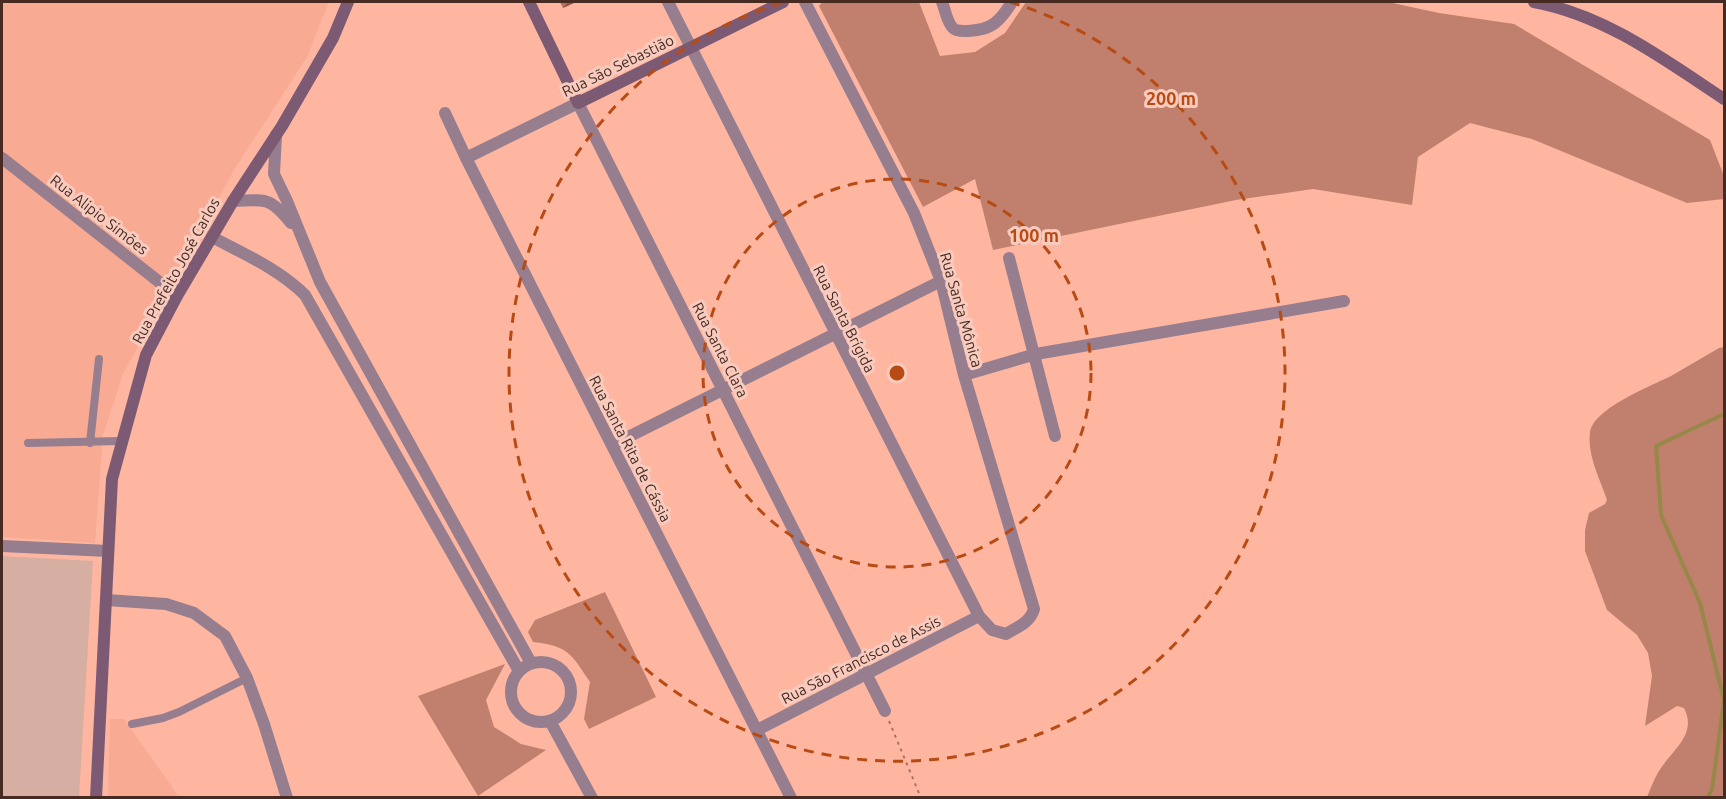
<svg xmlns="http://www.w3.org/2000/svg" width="1726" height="799" font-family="Ubuntu,sans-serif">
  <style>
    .built { fill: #f9aa93 }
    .green { fill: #d7aea2 }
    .forest { fill: #c0806d }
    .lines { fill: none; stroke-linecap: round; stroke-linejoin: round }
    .stream { stroke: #978849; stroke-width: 4 }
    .path { stroke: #a77465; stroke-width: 2; stroke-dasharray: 3 4.5; stroke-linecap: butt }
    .lane { stroke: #967e8f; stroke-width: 8 }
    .street { stroke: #967e8f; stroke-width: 12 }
    .secondary { stroke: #7c5a73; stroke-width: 12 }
    .wall { fill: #b2705e }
    .shaded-wall { fill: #945542 }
    .ring { fill: none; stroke: #b84b13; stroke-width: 3; stroke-dasharray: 10 8 }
    .labels { text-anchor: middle; stroke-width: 6; stroke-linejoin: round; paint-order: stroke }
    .street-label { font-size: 15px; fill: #472b23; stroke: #f8cbbe }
    .centre { fill: #b84b13; stroke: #f8cbbe; stroke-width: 3 }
    .ring-label { font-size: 18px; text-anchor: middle; font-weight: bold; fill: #b84b13; stroke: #f8cbbe; stroke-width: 6; stroke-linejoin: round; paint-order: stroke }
  </style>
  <rect width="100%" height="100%" fill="#feb6a1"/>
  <!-- built -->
  <path class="built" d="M2,2H329L307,57L234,170L123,374L103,435L95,543L2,537Z
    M110,719H124L179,797L108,798Z"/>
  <!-- green -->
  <path class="green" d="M2,556L93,561L79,797H2Z"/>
  <!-- forest -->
  <path class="forest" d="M822,2H919L940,56L975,52L1005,33L1026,2H1388L1439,13L1514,24L1710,140L1724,176V199L1687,203L1532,139L1470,123L1418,157L1412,205L1313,189L1236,200L993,250L975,179L923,207L819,6Z
    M1724,347V797H1647C1651,788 1655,776 1661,768C1675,748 1697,733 1684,708L1677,706L1645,726L1652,676L1648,653L1637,635L1607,610L1585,551V530L1589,513L1605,504L1607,500C1600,479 1587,455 1590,433C1592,409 1651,386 1671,376C1687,367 1703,357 1719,348Z
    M605,592L656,697L589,729L584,719L590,682C571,654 569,646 533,642L528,632L535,620Z
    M505,664L486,700L494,727L521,744L546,750L478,796L418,696Z"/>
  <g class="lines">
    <!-- stream -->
    <path class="stream" d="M1724,414L1656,446L1661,515L1700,603L1724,700
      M1707,798L1712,790L1724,700"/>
    <!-- path -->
    <path class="path" d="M889,721L921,798"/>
    <!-- lane -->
    <path class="lane" d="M28,443L121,441
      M90,443L99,359
      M132,724L163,718L179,712L247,678"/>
    <!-- street -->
    <path class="street" d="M668,2L979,616L992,630L1006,634C1017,627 1030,623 1034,609L964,375L941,281L914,213L805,2
      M942,2C945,9 947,23 953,28C958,34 983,30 990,26C999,22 1007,10 1012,2
      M445,113L466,158L791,798
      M276,135L274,174L287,201L320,282L531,663
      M2,158L177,296
      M466,158L578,103L885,711
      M233,201C266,200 269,196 291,223
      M212,237C244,254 279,269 305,295L519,671
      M1009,258L1055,436
      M964,375L1036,354L1344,301
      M612,445L941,281
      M2,546L108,551
      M106,600L166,604L194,613L225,636L247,678L264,724L287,798
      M511 692a30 30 0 1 1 60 0a30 30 0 1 1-60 0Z
      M550,721L592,798
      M757,730L979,616"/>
    <!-- secondary -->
    <path class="secondary" d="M529,2L578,103L783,2
      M1534,2C1605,15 1665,60 1724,99
      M96,798L112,479L146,355L177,296L233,201L282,126L333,38L348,2"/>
  </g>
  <!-- wall -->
  <path class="wall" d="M560,2H576L563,8Z"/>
  <!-- shaded-wall -->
  <path class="shaded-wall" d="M568,2H576L563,8Z"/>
  <!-- distance rings -->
  <g class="ring">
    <circle cx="897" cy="373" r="194"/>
    <path d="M1010 2A388 388 0 1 1 784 2"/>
  </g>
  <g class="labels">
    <!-- street labels -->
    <g class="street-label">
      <text transform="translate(618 66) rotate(-26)" y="5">Rua São Sebastião</text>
      <text transform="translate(99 215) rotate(38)" y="5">Rua Alipio Simões</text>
      <text transform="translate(176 271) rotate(-61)" y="5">Rua Prefeito José Carlos</text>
      <text transform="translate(961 310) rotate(74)" y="5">Rua Santa Mônica</text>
      <text transform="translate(844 319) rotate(63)" y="5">Rua Santa Brígida</text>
      <text transform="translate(720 350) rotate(63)" y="5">Rua Santa Clara</text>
      <text transform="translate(630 449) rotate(63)" y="5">Rua Santa Rita de Cássia</text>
      <text transform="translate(861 660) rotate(-27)" y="5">Rua São Francisco de Assis</text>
    </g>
  </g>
  <circle cx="897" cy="373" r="9" class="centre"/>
  <g class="ring-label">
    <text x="1171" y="105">200 m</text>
    <text x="1034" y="242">100 m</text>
  </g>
  <!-- border -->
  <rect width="1726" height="799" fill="none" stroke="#472b23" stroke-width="6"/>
</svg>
